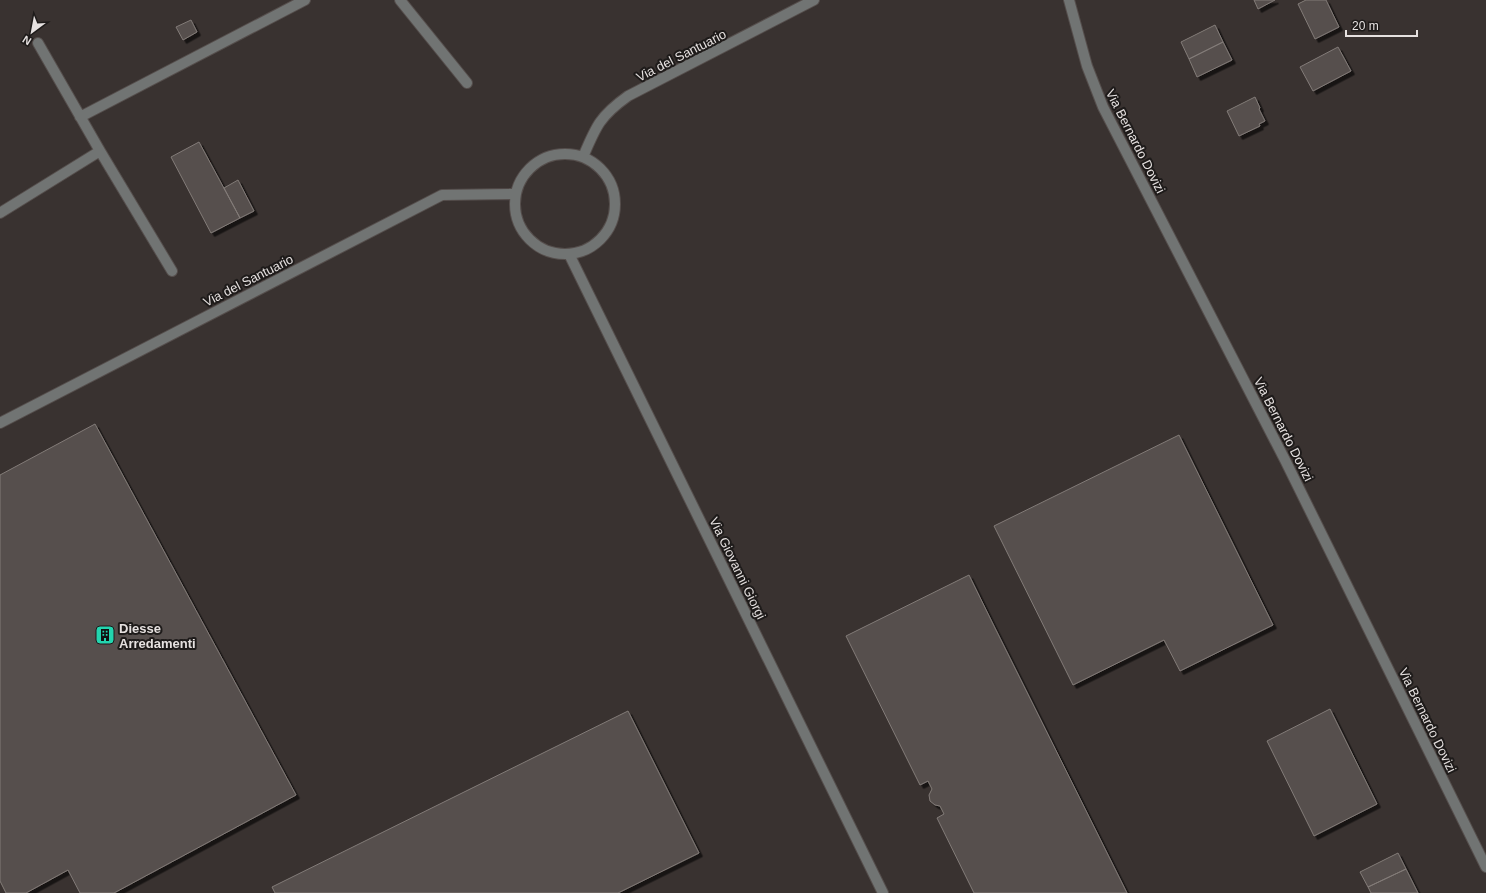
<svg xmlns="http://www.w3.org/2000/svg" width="1486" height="893" font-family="Helvetica,sans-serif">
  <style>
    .building { fill: #57504d; stroke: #827b78; filter: url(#shadow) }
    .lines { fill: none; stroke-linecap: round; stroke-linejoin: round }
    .minor-casing { stroke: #554e4c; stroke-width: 12 }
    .minor { stroke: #717473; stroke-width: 10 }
    .labels { text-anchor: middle; stroke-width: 4; stroke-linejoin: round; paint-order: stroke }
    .street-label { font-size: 13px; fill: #e6e1e0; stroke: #1e1b1a }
    .poi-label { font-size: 13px; font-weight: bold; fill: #e6e1e0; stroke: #1e1b1a; text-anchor: start }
  </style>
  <defs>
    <filter id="shadow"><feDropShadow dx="3.5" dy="3.5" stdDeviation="0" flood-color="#0009"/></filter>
  </defs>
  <rect width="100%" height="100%" fill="#393230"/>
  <!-- building -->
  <path class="building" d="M1254,0H1275L1258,9Z
    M1306,0H1326L1339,27L1315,39L1298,4Z
    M191,20L197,32L183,40L176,27Z
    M1215,25L1223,42L1189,59L1181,42Z
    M1223,42L1232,60L1197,77L1189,59Z
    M1338,47L1351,71L1313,91L1300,67Z
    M1255,97L1260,108L1259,109L1265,121L1259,124L1260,126L1239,136L1227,111Z
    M199,142L240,218L211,233L171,157Z
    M238,180L254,211L240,218L224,188Z
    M95,424L296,795L114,893H80L68,870L26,893H6L0,881V475Z
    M1179,435L1273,625L1180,671L1164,640L1073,685L994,526Z
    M969,575L993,624L1127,893H974L937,818L944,814L940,806L935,805L930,801L929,795L932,789L928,781L920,785L846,636Z
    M1330,709L1377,804L1314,836L1267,741Z
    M628,711L699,853L618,893H275L272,887Z
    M1398,853L1406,869L1368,887L1360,872Z
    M1406,869L1418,893H1371L1368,887Z"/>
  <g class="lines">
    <defs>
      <path id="minor" d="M400,0L467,83
        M1069,0L1087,66L1103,107L1285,460L1486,867
        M38,43L100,151L172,271
        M80,117L305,0
        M515 204a50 50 0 1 1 100 0a50 50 0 1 1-100 0Z
        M583,157C596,126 600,116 628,96L814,0
        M0,213L100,151
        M569,254L883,893
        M0,423L442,195L516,194"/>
    </defs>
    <!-- minor casing -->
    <use href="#minor" class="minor-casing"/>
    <!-- minor -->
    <use href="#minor" class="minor"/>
  </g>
  <!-- icons -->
  <defs>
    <symbol id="building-square" viewBox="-11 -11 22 22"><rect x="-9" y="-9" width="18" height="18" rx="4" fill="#23d5af" stroke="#1e1b1a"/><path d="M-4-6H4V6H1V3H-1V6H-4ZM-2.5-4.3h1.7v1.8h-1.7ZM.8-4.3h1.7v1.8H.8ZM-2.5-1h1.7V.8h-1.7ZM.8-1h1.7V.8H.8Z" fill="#111"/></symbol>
  </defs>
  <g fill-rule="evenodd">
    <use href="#building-square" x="94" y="624" width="22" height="22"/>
  </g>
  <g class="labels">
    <!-- street labels -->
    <g class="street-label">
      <text transform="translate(681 55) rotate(-27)" y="5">Via del Santuario</text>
      <text transform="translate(1136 141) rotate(63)" y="5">Via Bernardo Dovizi</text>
      <text transform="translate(248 280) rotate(-27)" y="5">Via del Santuario</text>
      <text transform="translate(1284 429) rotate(63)" y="5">Via Bernardo Dovizi</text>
      <text transform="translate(738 568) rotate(64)" y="5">Via Giovanni Giorgi</text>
      <text transform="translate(1428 720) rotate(64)" y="5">Via Bernardo Dovizi</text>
    </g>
    <!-- poi labels -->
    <g class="poi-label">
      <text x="119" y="633">Diesse<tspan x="119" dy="15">Arredamenti</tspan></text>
    </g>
  </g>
  <!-- north arrow -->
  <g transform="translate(32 32) rotate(212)" stroke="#1e1b1a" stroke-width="3" paint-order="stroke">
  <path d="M0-3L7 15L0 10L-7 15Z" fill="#e6e1e0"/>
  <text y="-6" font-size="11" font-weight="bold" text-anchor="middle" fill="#e6e1e0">N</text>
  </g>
  <!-- scale -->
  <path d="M1346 30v6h71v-6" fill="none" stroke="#e6e1e0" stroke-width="2"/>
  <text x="1352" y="30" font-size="12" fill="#e6e1e0" stroke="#1e1b1a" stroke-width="3" paint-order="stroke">20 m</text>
</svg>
